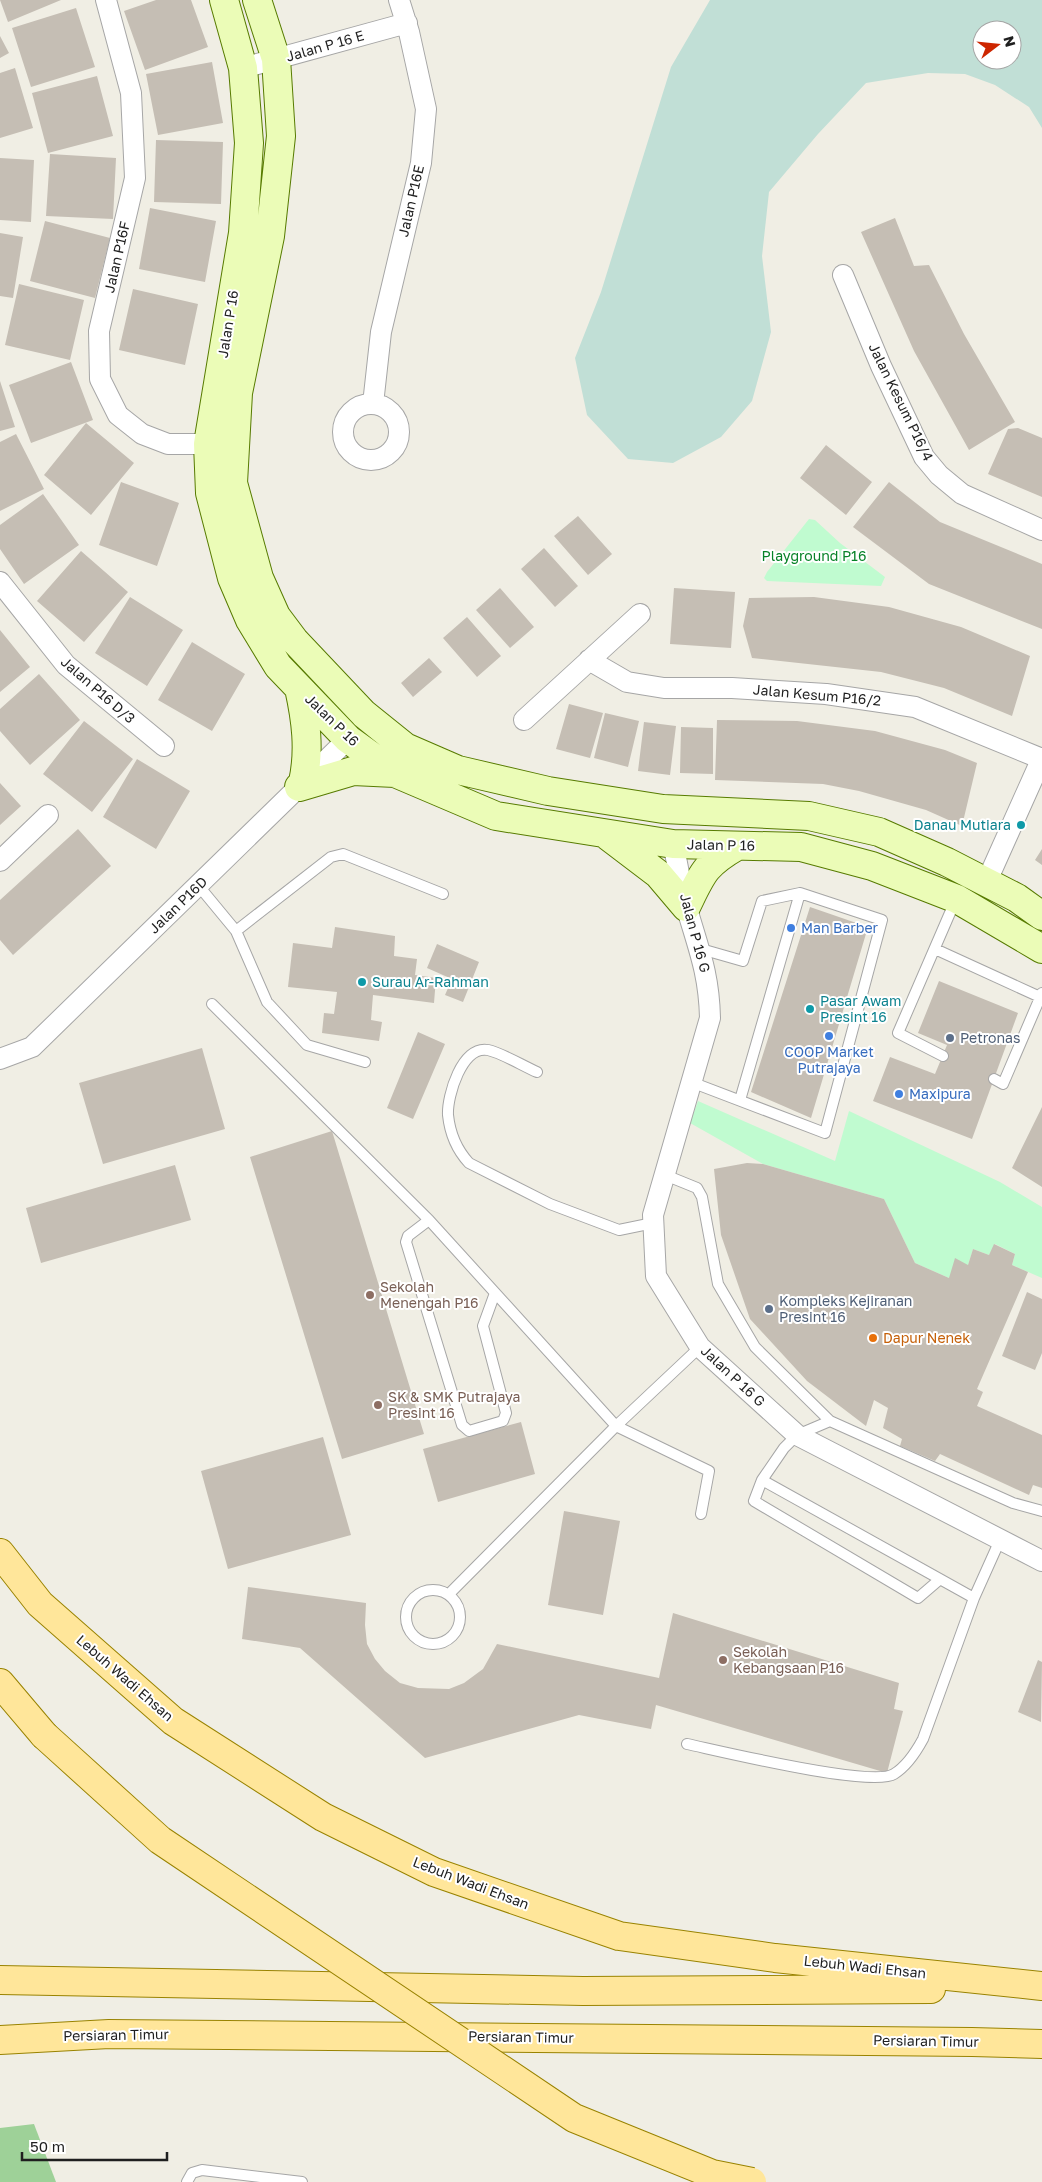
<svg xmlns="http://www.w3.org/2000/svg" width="1042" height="2182" font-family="'Golos Text',sans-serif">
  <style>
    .forest { fill: #9ed198 }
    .wetland { fill: #c1dfd6; fill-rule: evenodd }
    .park { fill: #c0fbd0 }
    .building { fill: #c5beb4 }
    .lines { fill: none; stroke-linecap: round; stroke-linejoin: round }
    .lane-casing { stroke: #a6a6a6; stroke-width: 12 }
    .street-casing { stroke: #a6a6a6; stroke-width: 22 }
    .secondary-casing { stroke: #577b01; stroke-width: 30 }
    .primary-casing { stroke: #998300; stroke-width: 30 }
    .lane { stroke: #fff; stroke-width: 10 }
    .street { stroke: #fff; stroke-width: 20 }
    .secondary { stroke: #ebfcb7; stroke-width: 28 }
    .primary { stroke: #ffe69a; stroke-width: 28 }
    .primary-bridge-casing { stroke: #998300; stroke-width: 30; stroke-linecap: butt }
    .primary-bridge { stroke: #ffe69a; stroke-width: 28 }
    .culture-dot { fill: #0f9aa8; stroke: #fff; stroke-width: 2 }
    .shop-dot { fill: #3f7fe0; stroke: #fff; stroke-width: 2 }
    .service-dot { fill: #5c6f8a; stroke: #fff; stroke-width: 2 }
    .education-dot { fill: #8d6e63; stroke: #fff; stroke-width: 2 }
    .food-dot { fill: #e8710a; stroke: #fff; stroke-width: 2 }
    .labels { text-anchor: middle; stroke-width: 4; stroke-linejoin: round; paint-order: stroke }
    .street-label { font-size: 14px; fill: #1f1f1f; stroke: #fff }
    .park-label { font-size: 14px; fill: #078228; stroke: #fff }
    .culture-label { font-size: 14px; fill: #0d838f; stroke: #fff; text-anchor: start }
    .shop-label { font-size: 14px; fill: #366cbe; stroke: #fff; text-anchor: start }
    .service-label { font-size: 14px; fill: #4e5e75; stroke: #fff; text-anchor: start }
    .education-label { font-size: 14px; fill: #785e54; stroke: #fff; text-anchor: start }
    .food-label { font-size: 14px; fill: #c56008; stroke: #fff; text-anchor: start }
  </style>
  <rect width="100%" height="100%" fill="#f0eee4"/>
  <!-- forest -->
  <path class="forest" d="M34,2124L56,2182H0V2128Z"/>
  <!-- wetland -->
  <path class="wetland" d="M710,0H1042V128L1029,107L995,85L965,74L928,73L866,83L818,134L769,192L762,256L771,332L752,401L721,437L673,463L628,459L587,415L575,358L601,292L671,67ZM982,30H1012V60H982Z"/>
  <!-- park -->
  <path class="park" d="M809,519L815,520L840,543L885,577L881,586L767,581L764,578L767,572Z
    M698,1101L835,1161L849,1111L1000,1182L1042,1207V1278L1012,1265L1015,1254L995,1244L989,1255L973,1249L968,1265L949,1278L915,1263L884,1199L763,1164L690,1123Z"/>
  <!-- building -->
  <path class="building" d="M0,0H61L8,22Z
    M156,0H191L208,47L145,70L124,11Z
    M76,8L95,67L31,87L12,28Z
    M0,36L9,53L0,58Z
    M212,62L223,123L158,135L146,74Z
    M15,68L33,128L0,138V73Z
    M97,76L113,136L48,153L32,93Z
    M156,140L223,142L221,204L154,202Z
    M50,154L116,158L113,219L46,216Z
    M0,158L34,160L31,222L0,220Z
    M150,208L216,221L205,282L139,269Z
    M895,218L914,266L929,265L964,334L1015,422L969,450L914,351L861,232Z
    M45,221L110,238L95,298L30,281Z
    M0,233L23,237L13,298L0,296Z
    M19,284L84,300L70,360L5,345Z
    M133,289L198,304L185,365L119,350Z
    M71,362L93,420L31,443L9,385Z
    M0,381L15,427L0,431Z
    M86,423L134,463L91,515L44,475Z
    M1018,428L1042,438V497L988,474L1008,429Z
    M16,434L44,489L0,511V442Z
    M826,445L872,482L846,515L800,478Z
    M121,482L179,503L157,566L99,545Z
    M889,482L940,522L1042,564V629L929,584L853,527Z
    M43,494L79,545L24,584L0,549V525Z
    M578,516L612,554L588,575L554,536Z
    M544,548L578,586L555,607L521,569Z
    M81,551L128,592L84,642L37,601Z
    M500,588L534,627L510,648L476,610Z
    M674,588L735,592L731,648L670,644Z
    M130,597L183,630L147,686L95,653Z
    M814,597L889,607L961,627L1030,656L1012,716L944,688L881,672L752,658L743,626L749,598Z
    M467,617L501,656L477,677L443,638Z
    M0,630L30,667L0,692Z
    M192,642L245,674L212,731L158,700Z
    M429,658L442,672L413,697L401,683Z
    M39,674L80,720L30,765L0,731V709Z
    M569,704L603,713L590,758L556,749Z
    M605,713L639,721L628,767L594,758Z
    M717,720L797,721L875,731L945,750L977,763L962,826L926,810L859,791L823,784L715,780Z
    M84,721L133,759L92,812L43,774Z
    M644,722L676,726L670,775L638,771Z
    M681,727L713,728V774L680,773Z
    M137,759L190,791L156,849L103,817Z
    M0,783L21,806L0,825Z
    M78,829L111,866L13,955L0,940V900Z
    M1042,849V865L1035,860Z
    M810,907L868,927L811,1118L751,1092Z
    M335,927L395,936L394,956L417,959L415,975L436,978L434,1003L373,995L371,1020L382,1022L379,1041L322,1033L324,1013L334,1014L337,992L288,987L293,943L332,948Z
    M437,944L479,962L463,1002L445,995L452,979L427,968Z
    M939,981L1018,1013L972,1139L873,1101L890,1057L935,1074L947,1045L918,1033Z
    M418,1032L445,1044L413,1119L387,1108Z
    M202,1048L225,1129L103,1164L79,1083Z
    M1042,1107V1187L1012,1168Z
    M332,1131L424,1434L342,1459L250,1157Z
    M747,1163L763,1164L884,1199L915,1263L949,1278L955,1258L968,1265L973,1249L989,1255L994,1244L1015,1254L1012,1265L1028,1272L977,1389L983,1392L977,1406L1042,1435V1488L1033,1485L1029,1495L940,1454L935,1461L900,1446L902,1439L883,1428L888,1408L874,1400L866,1426L807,1381L750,1319L721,1235L714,1169Z
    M175,1165L191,1220L41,1263L26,1208Z
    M1027,1292L1042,1299V1353L1035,1370L1002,1356Z
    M521,1422L535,1474L438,1502L423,1449Z
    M323,1437L351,1535L228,1569L201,1471Z
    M564,1511L620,1521L603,1615L548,1605Z
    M248,1587L366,1603L365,1625L367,1644L375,1659L385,1671L400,1683L418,1688L449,1689L464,1683L483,1669L497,1644L659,1678L673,1613L899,1683L894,1709L903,1711L887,1773L656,1705L651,1729L579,1715L425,1758L300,1648L242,1639Z
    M1038,1660L1042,1662L1041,1722L1018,1712Z"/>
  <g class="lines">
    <defs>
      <path id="lane" d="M198,885L236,931L267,1002L307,1045L365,1062
        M236,931L331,857L343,854L443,894
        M935,949L1040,997
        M212,1004L429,1220L616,1426L709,1471L701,1514
        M943,1056L898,1033L956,899
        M537,1072C523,1066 502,1053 488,1050C462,1045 447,1096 448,1115C450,1134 457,1150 469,1163L550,1204L619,1230L653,1223
        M994,1079L1003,1084L1042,993
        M691,1082L825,1133L882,920L800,893L762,901L743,961L701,949
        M740,1100L800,893
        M665,1175L697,1188L702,1197L718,1284L755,1347L830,1421L1013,1503L1042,1511
        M429,1220L408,1236L406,1242L462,1425L469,1431L503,1421L506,1413L483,1326L495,1293
        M830,1421L797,1435L784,1448L762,1480L974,1598L1000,1540
        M762,1480L754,1501L918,1598L939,1580
        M406 1617a27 27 0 1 1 54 0a27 27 0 1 1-54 0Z
        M449,1594L616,1426L700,1347
        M687,1744C720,1751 872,1788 894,1774C907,1766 916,1752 923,1739L974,1598
        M187,2182L192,2173L202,2170L302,2182"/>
      <path id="street" d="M106,0L131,93L135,178L99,331L100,379L118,415L142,434L168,444H208
        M243,68L407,23
        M843,275L881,366L924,457L939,475L962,494L1042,530
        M373,404L381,332L421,163L426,109L409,32L399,0
        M343 432a28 28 0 1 1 56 0a28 28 0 1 1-56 0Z
        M0,582L66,665L164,746
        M589,660L627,682L664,688H732L826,694L915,707L1042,759
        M524,720L640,614
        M673,844C678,865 681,888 687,909C699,950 709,974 710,1018L653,1215L656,1276L700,1347L797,1435L1042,1561
        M0,861L48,815
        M986,883L1042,758
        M0,1059L32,1047L348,739"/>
      <path id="secondary" d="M224,0L243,68L249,143L243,233L208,444L210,493L232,578L250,620L278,666L348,739L395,773L496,816L673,844L801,847L872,866L957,899L1042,949
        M257,0L276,59L281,136L270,236L238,393L233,483L259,578L276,616L294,640L364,714L405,747L458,770L548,791L663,809L809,816L879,832L947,862L1017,898L1042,916
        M299,688C306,720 310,750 303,782
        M299,787L353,771L395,773
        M608,836L658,874L686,907C702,874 704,865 737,846"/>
      <path id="primary" d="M0,1553L40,1604L173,1721L323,1817L434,1872L619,1936L775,1958L1042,1986
        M0,1683L44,1735
        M0,1980L583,1991L931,1989
        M0,2040L109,2034L972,2042L1042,2044"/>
    </defs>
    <!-- lane casing -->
    <use href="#lane" class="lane-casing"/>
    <!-- street casing -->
    <use href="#street" class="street-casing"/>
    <!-- secondary casing -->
    <use href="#secondary" class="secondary-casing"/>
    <!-- primary casing -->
    <use href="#primary" class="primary-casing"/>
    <!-- lane -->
    <use href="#lane" class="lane"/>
    <!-- street -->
    <use href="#street" class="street"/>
    <!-- secondary -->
    <use href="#secondary" class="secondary"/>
    <!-- primary -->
    <use href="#primary" class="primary"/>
    <defs>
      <path id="primary-bridge" d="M44,1735L160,1840L574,2118L712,2174L752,2182"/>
    </defs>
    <!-- primary-bridge casing -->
    <use href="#primary-bridge" class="primary-bridge-casing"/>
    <!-- primary-bridge -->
    <use href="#primary-bridge" class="primary-bridge"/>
  </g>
  <!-- markers -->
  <g class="culture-dot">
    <circle cx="1021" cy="825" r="5"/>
    <circle cx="362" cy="982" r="5"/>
    <circle cx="810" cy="1009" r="5"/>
  </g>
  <g class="shop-dot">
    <circle cx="791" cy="928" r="5"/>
    <circle cx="829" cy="1036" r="5"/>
    <circle cx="899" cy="1094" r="5"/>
  </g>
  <g class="service-dot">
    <circle cx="950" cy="1038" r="5"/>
    <circle cx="769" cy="1309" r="5"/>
  </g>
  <g class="education-dot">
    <circle cx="370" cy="1295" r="5"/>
    <circle cx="378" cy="1405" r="5"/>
    <circle cx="723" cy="1660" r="5"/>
  </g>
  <circle class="food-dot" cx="873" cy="1338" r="5"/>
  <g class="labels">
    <!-- street labels -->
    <g class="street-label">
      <text transform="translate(325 46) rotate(-16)" y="5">Jalan P 16 E</text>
      <text transform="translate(411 201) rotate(-77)" y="5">Jalan P16E</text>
      <text transform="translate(117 257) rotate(-77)" y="5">Jalan P16F</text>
      <text transform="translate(228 324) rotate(-81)" y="5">Jalan P 16</text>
      <text transform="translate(901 402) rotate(64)" y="5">Jalan Kesum P16/4</text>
      <text transform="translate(98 690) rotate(41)" y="5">Jalan P16 D/3</text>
      <text transform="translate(817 695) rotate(5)" y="5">Jalan Kesum P16/2</text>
      <text transform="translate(332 720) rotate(44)" y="5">Jalan P 16</text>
      <text transform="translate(721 845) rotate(1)" y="5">Jalan P 16</text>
      <text transform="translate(178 905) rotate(-44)" y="5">Jalan P16D</text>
      <text transform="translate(695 933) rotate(75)" y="5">Jalan P 16 G</text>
      <text transform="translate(733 1376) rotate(43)" y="5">Jalan P 16 G</text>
      <text transform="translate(125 1678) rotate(41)" y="5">Lebuh Wadi Ehsan</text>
      <text transform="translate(471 1883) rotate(21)" y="5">Lebuh Wadi Ehsan</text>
      <text transform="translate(865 1967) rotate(6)" y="5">Lebuh Wadi Ehsan</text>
      <text transform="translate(116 2035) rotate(-1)" y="5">Persiaran Timur</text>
      <text transform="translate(521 2037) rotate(1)" y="5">Persiaran Timur</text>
      <text transform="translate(926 2041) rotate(1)" y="5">Persiaran Timur</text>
    </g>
    <!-- park labels -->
    <g class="park-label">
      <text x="814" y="561">Playground P16</text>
    </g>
    <!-- culture labels -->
    <g class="culture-label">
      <text x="1011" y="830" text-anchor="end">Danau Mutiara</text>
      <text x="372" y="987">Surau Ar-Rahman</text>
      <text x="820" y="1006">Pasar Awam<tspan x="820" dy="16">Presint 16</tspan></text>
    </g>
    <!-- shop labels -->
    <g class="shop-label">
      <text x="801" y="933">Man Barber</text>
      <text x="829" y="1057" text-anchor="middle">COOP Market<tspan x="829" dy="16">Putrajaya</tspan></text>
      <text x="909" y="1099">Maxipura</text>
    </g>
    <!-- service labels -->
    <g class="service-label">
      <text x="960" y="1043">Petronas</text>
      <text x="779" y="1306">Kompleks Kejiranan<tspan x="779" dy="16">Presint 16</tspan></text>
    </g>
    <!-- education labels -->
    <g class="education-label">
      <text x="380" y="1292">Sekolah<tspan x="380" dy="16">Menengah P16</tspan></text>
      <text x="388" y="1402">SK &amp; SMK Putrajaya<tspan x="388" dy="16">Presint 16</tspan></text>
      <text x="733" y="1657">Sekolah<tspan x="733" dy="16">Kebangsaan P16</tspan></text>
    </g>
    <!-- food labels -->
    <g class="food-label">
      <text x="883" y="1343">Dapur Nenek</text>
    </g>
  </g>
  <!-- north arrow -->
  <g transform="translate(997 45) rotate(74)"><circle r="24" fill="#ffffff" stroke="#a5a5a5"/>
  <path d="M0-4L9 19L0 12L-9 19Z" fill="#cd2600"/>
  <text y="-8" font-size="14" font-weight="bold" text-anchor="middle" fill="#1f1f1f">N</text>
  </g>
  <!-- scale -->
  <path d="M22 2152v8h145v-8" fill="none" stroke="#1f1f1f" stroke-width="2.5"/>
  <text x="30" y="2152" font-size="15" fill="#1f1f1f" stroke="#ffffff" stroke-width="4" paint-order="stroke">50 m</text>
</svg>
